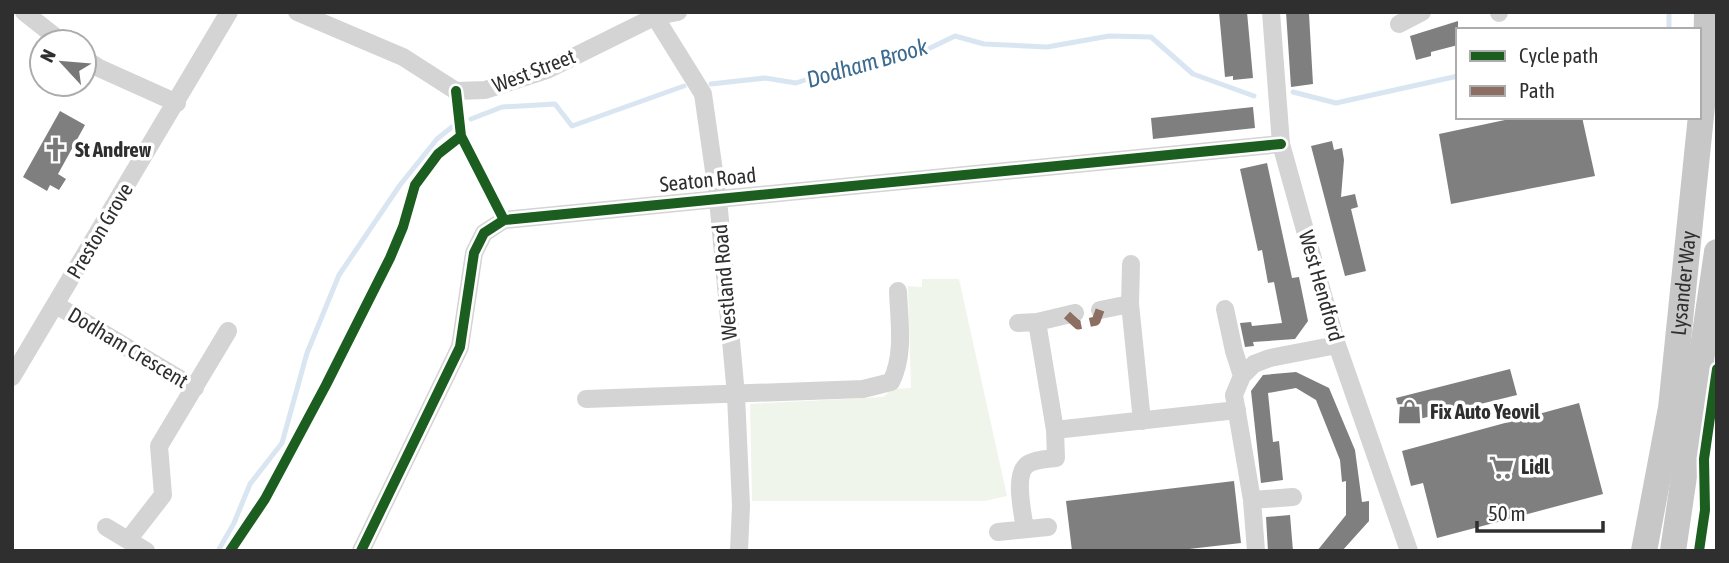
<svg xmlns="http://www.w3.org/2000/svg" width="1729" height="563" font-family="'Asap Condensed',sans-serif">
  <style>
    .green { fill: #f0f5ec }
    .lines { fill: none; stroke-linecap: round; stroke-linejoin: round }
    .stream { stroke: #d9e6f1; stroke-width: 5 }
    .building { fill: #7f7f7f }
    .street { stroke: #d4d4d4; stroke-width: 18 }
    .primary { stroke: #c7c7c7; stroke-width: 26 }
    .quiet { stroke: #8d6e63; stroke-width: 9; stroke-dasharray: 18 9; stroke-linecap: butt }
    .cycleway-casing { stroke: #fff; stroke-width: 15 }
    .cycleway { stroke: #1b5e20; stroke-width: 10 }
    .labels { text-anchor: middle; stroke-width: 7; stroke-linejoin: round; paint-order: stroke }
    .street-label { font-size: 21px; fill: #2f2f2f; stroke: #fff }
    .poi-label { font-size: 21px; font-weight: bold; fill: #2f2f2f; stroke: #fff; text-anchor: start }
    .water-label { font-size: 23px; font-style: italic; fill: #3d6b90; stroke: #fff }
  </style>
  <rect width="100%" height="100%" fill="#fff"/>
  <!-- green -->
  <path class="green" d="M922,279H959L1007,496L985,501H752L750,404L883,397L893,389L911,388L908,286L922,287Z"/>
  <g class="lines">
    <!-- stream -->
    <path class="stream" d="M1666,30L1669,29V12
      M711,84L765,78L796,83L867,59L901,58L928,49L955,36L984,44L1047,47L1109,36L1151,37L1193,74L1254,96
      M1293,92L1336,103L1458,76
      M471,119L502,107L555,104L572,126L684,86
      M218,551L234,523L250,484L282,443L307,353L339,275L400,185L437,139L452,127"/>
  </g>
  <!-- building -->
  <path class="building" d="M1219,12H1247L1253,78L1233,80V76L1225,77Z
    M1286,12L1309,14L1313,84L1291,87Z
    M1458,21V45L1431,52V56L1416,60L1410,36Z
    M1253,107L1255,128L1153,139L1151,118Z
    M60,111L85,125L58,174L66,179L59,190L50,185L47,191L23,177Z
    M1519,117H1582L1595,176L1451,204L1439,134Z
    M1332,141L1334,150L1342,148L1344,160L1341,197L1355,194L1358,207L1351,209L1366,271L1345,276L1311,146Z
    M1267,163L1292,278L1299,277L1308,321L1295,339L1253,342L1254,346L1245,347L1240,323L1251,322L1252,326L1282,323L1274,282L1268,283L1262,250L1258,251L1240,169Z
    M1510,369L1517,395L1403,423L1396,398Z
    M1296,372L1329,388L1355,450L1362,502L1369,501V521L1342,551H1317L1346,515V481L1342,482L1340,460L1316,400L1296,388L1268,393L1273,442L1279,441L1283,480L1261,483L1251,391L1263,375Z
    M1579,403L1603,494L1437,538L1423,483L1411,486L1402,451Z
    M1234,481L1241,543L1172,551H1072L1066,501Z
    M1290,515L1293,551H1268L1266,517Z"/>
  <g class="lines">
    <!-- street -->
    <path class="street" d="M24,12L62,42
      M297,12L403,57L456,91L485,90L547,70L656,16L678,12
      M652,12L703,94L718,199L736,395L741,506L739,551
      M1271,12L1281,144L1337,345L1409,551
      M1499,12V13
      M1399,24L1422,12
      M84,58L99,68L177,103
      M1131,264L1130,304L1142,421
      M56,305L195,388
      M1225,309L1234,351L1242,376
      M1100,310L1130,304
      M1018,323L1037,322L1075,313
      M12,377L229,12
      M586,399L863,389L891,382C905,355 899,320 898,291
      M1055,430L1237,410
      M1252,500L1293,497
      M106,527L146,551
      M1025,529C1023,514 1013,473 1028,464C1036,459 1047,459 1056,458L1055,430L1037,322
      M998,532L1048,527
      M128,540L163,495L159,446L228,331
      M361,551L460,347L474,253L484,233L504,220L1281,144
      M1256,551L1252,500L1234,395L1242,376L1254,364L1270,358L1337,345"/>
    <!-- primary -->
    <g class="primary">
      <path id="s1" d="M1644,551L1671,408L1706,67L1707,12"/>
      <path d="M1673,551L1717,252"/>
    </g>
    <!-- quiet -->
    <path class="quiet" d="M1067,315L1078,325L1096,321L1100,310"/>
    <defs>
      <path id="cycleway" d="M461,136L504,220
        M230,551L265,499L326,385L390,258L403,227L415,185L438,154L461,136L456,91
        M361,551L460,347L474,253L484,233L504,220L1281,144
        M1699,551L1705,510L1704,459L1717,369"/>
    </defs>
    <!-- cycleway casing -->
    <use href="#cycleway" class="cycleway-casing"/>
    <!-- cycleway -->
    <use href="#cycleway" class="cycleway"/>
  </g>
  <!-- icons -->
  <defs>
    <symbol id="church-bare" viewBox="-9 -9 18 18"><path d="M-1.2-6h2.4v3.5h3.3v2.4h-3.3V6h-2.4V-.1h-3.3v-2.4h3.3Z" fill="#787878" stroke="#fff" stroke-width="2.5" paint-order="stroke"/></symbol>
    <symbol id="shop-bare" viewBox="-9 -9 18 18"><path d="M-5-2.5h2.3a2.7 3.5 0 0 1 5.4 0H5L5.5 6h-11ZM-1.5-2.5h3a1.5 2.3 0 0 0-3 0Z" fill="#787878" stroke="#fff" stroke-width="2.5" paint-order="stroke"/></symbol>
    <symbol id="supermarket-bare" viewBox="-9 -9 18 18"><path d="M-6-5.5h2.5l.6 2H6L4.5 2H-2.5L-4.4-4H-6ZM-1.5 3.2a1.3 1.3 0 1 0 .1 0ZM3 3.2a1.3 1.3 0 1 0 .1 0Z" fill="#787878" stroke="#fff" stroke-width="2.5" paint-order="stroke"/></symbol>
  </defs>
  <g fill-rule="evenodd">
    <use href="#church-bare" x="38" y="132" width="35" height="35"/>
    <use href="#shop-bare" x="1392" y="394" width="35" height="35"/>
    <use href="#supermarket-bare" x="1484" y="450" width="35" height="35"/>
  </g>
  <g class="labels">
    <!-- street labels -->
    <g class="street-label">
      <text transform="translate(534 71) rotate(-21)" y="7">West Street</text>
      <text transform="translate(708 180) rotate(-6)" y="7">Seaton Road</text>
      <text transform="translate(100 231) rotate(-59)" y="7">Preston Grove</text>
      <text transform="translate(725 282) rotate(-95)" y="7">Westland Road</text>
      <text dy="7" stroke="none"><textPath href="#s1" startOffset="271">Lysander Way</textPath></text>
      <text transform="translate(1321 286) rotate(74)" y="7">West Hendford</text>
      <text transform="translate(128 348) rotate(31)" y="7">Dodham Crescent</text>
    </g>
    <!-- poi labels -->
    <g class="poi-label">
      <text x="75" y="157">St Andrew</text>
      <text x="1430" y="419">Fix Auto Yeovil</text>
      <text x="1521" y="474">Lidl</text>
    </g>
    <!-- water labels -->
    <g class="water-label">
      <text transform="translate(867 63) rotate(-16)" y="8">Dodham Brook</text>
    </g>
  </g>
  <!-- border -->
  <rect width="1729" height="563" fill="none" stroke="#2f2f2f" stroke-width="28"/>
  <!-- legend -->
  <rect x="1456" y="28" width="245" height="91" fill="#ffffff" stroke="#acacac" stroke-width="2"/>
  <rect x="1470" y="51" width="35" height="10" fill="#1b5e20" stroke="#acacac" stroke-width="2"/>
  <text x="1519" y="63" font-size="21" fill="#2f2f2f">Cycle path</text>
  <rect x="1470" y="86" width="35" height="10" fill="#8d6e63" stroke="#acacac" stroke-width="2"/>
  <text x="1519" y="98" font-size="21" fill="#2f2f2f">Path</text>
  <!-- north arrow -->
  <g transform="translate(63 63) rotate(296)"><circle r="33" fill="#ffffff" stroke="#acacac" stroke-width="2"/>
  <path d="M0-5L12 26L0 18L-12 26Z" fill="#787878"/>
  <text y="-10" font-size="19" font-weight="bold" text-anchor="middle" fill="#2f2f2f">N</text>
  </g>
  <!-- scale -->
  <path d="M1477 521v10h126v-10" fill="none" stroke="#2f2f2f" stroke-width="3.5"/>
  <text x="1488" y="521" font-size="21" fill="#2f2f2f" stroke="#ffffff" stroke-width="5" paint-order="stroke">50 m</text>
</svg>
